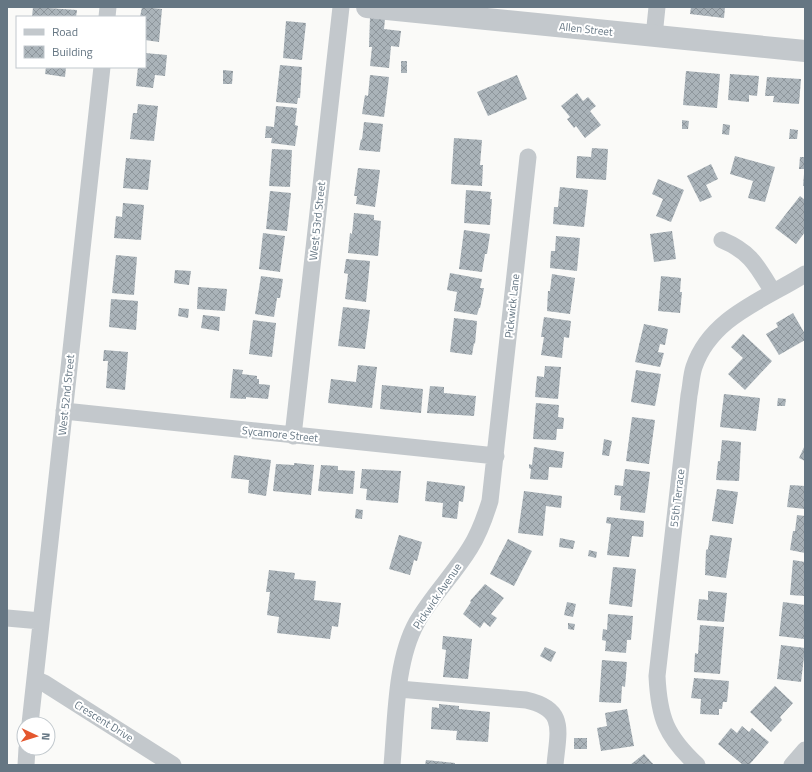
<svg xmlns="http://www.w3.org/2000/svg" width="812" height="772" font-family="'Titillium Web',sans-serif">
  <style>
    .building { fill: url(#building-cross-hatch) }
    .lines { fill: none; stroke-linecap: round; stroke-linejoin: round }
    .minor { stroke: #c3c8cc; stroke-width: 17 }
    .tertiary { stroke: #c3c8cc; stroke-width: 22 }
    .labels { text-anchor: middle; stroke-width: 4; stroke-linejoin: round; paint-order: stroke }
    .street-label { font-size: 11px; fill: #657683; stroke: #fff }
  </style>
  <defs>
    <pattern id="building-cross-hatch" width="8" height="8" patternUnits="userSpaceOnUse"><rect width="8" height="8" fill="#aab3b9"/><path d="M0 0l8 8M0 8l8-8" fill="none" stroke="#8e969c"/></pattern>
  </defs>
  <rect width="100%" height="100%" fill="#fafaf8"/>
  <!-- building -->
  <path class="building" d="M33,7L77,10L76,17H32Z
    M142,7L162,9L159,42L145,40V17H140Z
    M691,7H725L724,18L690,14Z
    M370,17L385,19L384,29L401,31L399,47L391,46L389,68L370,66L372,47H369Z
    M286,21L306,23L302,60L283,58Z
    M145,53L167,55L165,76L155,75L153,88L136,86L138,67H145Z
    M401,61H407V73H401Z
    M280,65L302,67L300,98H298L297,104L276,102Z
    M46,67H66L65,77L45,74Z
    M223,70L233,71L232,84H223Z
    M686,71L720,74L717,108L683,105Z
    M730,74L759,76L757,96L749,95V102L728,100Z
    M370,75L389,77L384,117L362,114L365,95L368,96Z
    M517,75L527,99L488,116L477,92Z
    M767,77L801,79L799,104L773,102L774,96H765Z
    M577,93L583,101L588,97L596,106L590,111L601,125L585,138L576,126L574,128L567,119L570,117L561,106Z
    M138,104L158,106L154,141L130,139L133,113H137Z
    M276,106L297,108L295,125L298,126L295,146L271,143L272,138H265L266,126L274,127Z
    M682,120L689,121L688,129H682Z
    M364,122L383,124L380,152L359,150L361,139L362,140Z
    M723,124L730,125L729,135L722,134Z
    M790,129L798,130L797,139H789Z
    M454,138L482,140L480,165H483L482,186L451,184Z
    M592,148L608,149L606,180L576,178L577,156L591,157Z
    M272,149L292,150L290,187L269,186Z
    M735,156L775,167L765,202L748,198L753,181L730,174Z
    M800,157H805V169H799Z
    M126,158L151,160L148,190L123,188Z
    M711,164L718,179L706,185L712,197L700,202L687,176Z
    M358,168L380,170L375,207L356,204L357,196H354Z
    M804,174H805V186H803Z
    M658,179L684,190L671,222L656,216L663,199L652,194Z
    M560,187L588,190L584,227L553,224L554,207H558Z
    M466,190L491,192L490,199H492L490,225L464,223Z
    M270,191L291,193L287,231L266,229Z
    M800,196L805,200V232L796,244L775,228Z
    M123,203L144,205L141,240L114,238L116,216L122,217Z
    M354,213L374,215V220L381,221L378,256L348,253L350,233L352,234Z
    M464,230L490,234L487,254H485L482,272L459,269Z
    M672,231L676,259L654,262L650,234Z
    M263,233L285,236L280,272L259,269Z
    M556,236L580,238L577,271L550,268L551,251H555Z
    M116,255L137,257L134,295L112,293Z
    M346,259L370,261L366,302L345,299L348,274L344,273Z
    M175,270L191,271L189,285L174,283Z
    M450,273L482,279L480,288H484L480,308H479L477,315L454,311L457,292L447,290Z
    M552,274L575,278L570,314L547,311L548,291H550Z
    M261,276L283,279L280,298H277L274,317L255,314Z
    M661,276L681,278L680,292H682L680,313L658,311Z
    M198,287L227,289L225,311L197,309Z
    M111,299L138,301L136,330L109,327Z
    M343,307L370,310L365,349L338,346Z
    M179,308L189,309L188,318L178,316Z
    M793,313L805,334V340L779,355L766,334L778,327L776,323Z
    M203,315L220,317L219,331L201,328Z
    M544,317L571,321L569,338L564,337L562,358L541,355L544,337H541Z
    M454,318L477,321L475,344L474,343L472,355L450,352Z
    M253,320L276,323L272,357L249,354Z
    M644,324L668,329L665,345L660,344L658,352L664,353L660,367L635,362Z
    M743,334L772,361L745,390L728,374L743,358L731,347Z
    M104,350L128,352L125,390L106,388L108,361H103Z
    M358,365L377,367L372,408L328,403L331,379L356,382Z
    M545,366L561,367L558,399L535,397L537,376L544,377Z
    M233,369L243,370L242,374L257,376V379H259V384L270,385L268,399L246,397V399L230,398Z
    M636,370L661,374L655,406L631,402Z
    M382,385L423,389L421,413L380,409Z
    M430,386L444,387V393L476,396L474,416L427,413Z
    M724,394L760,398L756,431L720,427Z
    M778,398L786,399L785,406H777Z
    M536,403L559,405L558,417L564,418L563,429H557L556,440L533,439Z
    M632,417L655,420L649,464L626,461Z
    M604,439L612,441L609,456L602,455Z
    M722,440L741,442L739,481L716,480L718,461H720Z
    M805,445V461L799,458Z
    M534,447L564,452L562,468L549,467L548,480L530,479L531,469L529,468V464L532,465Z
    M234,455L271,460L266,496L248,493L249,480L231,478Z
    M294,463L314,465L311,495L273,491L276,464L294,465Z
    M321,465L338,466V470L355,471L353,494L318,491Z
    M362,469L401,471L398,503L366,500L367,489L360,488Z
    M625,469L650,472L645,513L620,510L621,496L614,495L615,485L623,486Z
    M427,481L465,486L463,502L459,501L457,519L442,517L443,503L425,501Z
    M790,485L805,486V509L787,507Z
    M717,489L738,492L733,524L712,521Z
    M524,491L562,496L561,508L546,506L543,536L518,533Z
    M356,509L363,510L362,519L355,518Z
    M797,515L805,516V553L790,550L793,531H795Z
    M607,517L644,521L643,537L632,536L629,557L607,555L611,524L606,523Z
    M399,535L422,542L417,561L414,560L410,575L389,569Z
    M710,535L732,538L726,578L705,575L706,550L708,549Z
    M560,538L575,541L573,549L559,547Z
    M508,539L532,551L514,586L490,574Z
    M589,550L597,552L596,558L588,556Z
    M793,560L805,562V596L790,595Z
    M613,567L636,569L632,607L609,604Z
    M269,570L295,573L294,579L316,581L314,600L341,603L338,627L332,626L330,639L277,633L279,617L267,615L270,592H266Z
    M485,584L504,598L491,614L497,618L490,627L484,622L480,628L463,614L471,602L470,601Z
    M708,591L727,593L724,622L697,620L699,599L708,600Z
    M567,602L576,604L573,617L564,615Z
    M783,602L805,605L804,639L779,636Z
    M608,614L633,616L631,640H627L626,653L605,651L606,641L602,640L603,629L607,630Z
    M568,623L575,624L574,630L568,629Z
    M700,625L724,627L720,674L694,672L695,653L698,654Z
    M443,636L472,639L468,679L443,677L446,650L442,649Z
    M781,645L805,648L801,682L777,679Z
    M545,647L556,652L551,662L540,656Z
    M602,660L627,662L625,687L622,686L621,703L599,702Z
    M694,678L729,681L727,702H723L722,709H719V715L700,714L701,699L691,698Z
    M775,686L793,703L780,717L782,720L771,732L750,712Z
    M439,704L459,706V709L490,712L488,742L456,740L457,731L431,729L432,707L439,708Z
    M627,709L634,746L601,751L597,728L607,726L605,713Z
    M742,726L749,732L752,728L769,742L749,765H743L718,744L731,728L737,733Z
    M574,738H587V749H574Z
    M644,754L654,765H630Z
    M426,760L455,763V765H425Z"/>
  <g class="lines">
    <!-- minor -->
    <path class="minor" d="M107,17L108,7
      M654,36L657,7
      M722,240C751,252 757,266 773,292
      M64,411L496,456
      M293,436L341,7
      M7,618L41,621
      M35,679L44,683L173,765
      M399,689L526,700C567,709 558,731 555,765
      M30,724L102,67
      M26,765L27,748
      M392,765C396,721 395,661 417,622C432,596 454,574 470,548C479,534 485,517 490,501L528,157
      M697,765C666,736 659,718 657,676L689,395C691,386 691,376 694,367C711,317 764,300 805,274
      M792,765L805,750"/>
    <!-- tertiary -->
    <path class="tertiary" d="M367,7L805,51"/>
  </g>
  <g class="labels">
    <!-- street labels -->
    <g class="street-label">
      <text transform="translate(586 29) rotate(6)" y="4">Allen Street</text>
      <text transform="translate(317 221) rotate(-84)" y="4">West 53rd Street</text>
      <text transform="translate(512 306) rotate(-84)" y="4">Pickwick Lane</text>
      <text transform="translate(66 395) rotate(-84)" y="4">West 52nd Street</text>
      <text transform="translate(280 434) rotate(6)" y="4">Sycamore Street</text>
      <text transform="translate(677 498) rotate(-83)" y="4">55th Terrace</text>
      <text transform="translate(437 596) rotate(-56)" y="4">Pickwick Avenue</text>
      <text transform="translate(104 721) rotate(32)" y="4">Crescent Drive</text>
    </g>
  </g>
  <!-- border -->
  <rect width="812" height="772" fill="none" stroke="#657683" stroke-width="16"/>
  <!-- legend -->
  <rect x="16" y="16" width="130" height="52" fill="#ffffff" stroke="#c1c8cd"/>
  <rect x="24" y="29" width="20" height="6" fill="#c3c8cc" stroke="#c1c8cd"/>
  <text x="52" y="36" font-size="12" fill="#657683">Road</text>
  <rect x="24" y="46" width="20" height="12" fill="url(#building-cross-hatch)" stroke="#c1c8cd"/>
  <text x="52" y="56" font-size="12" fill="#657683">Building</text>
  <!-- north arrow -->
  <g transform="translate(36 736) rotate(94)"><circle r="19" fill="#ffffff" stroke="#c1c8cd"/>
  <path d="M0-3L7 15L0 10L-7 15Z" fill="#e4572e"/>
  <text y="-6" font-size="11" font-weight="bold" text-anchor="middle" fill="#657683">N</text>
  </g>
</svg>
